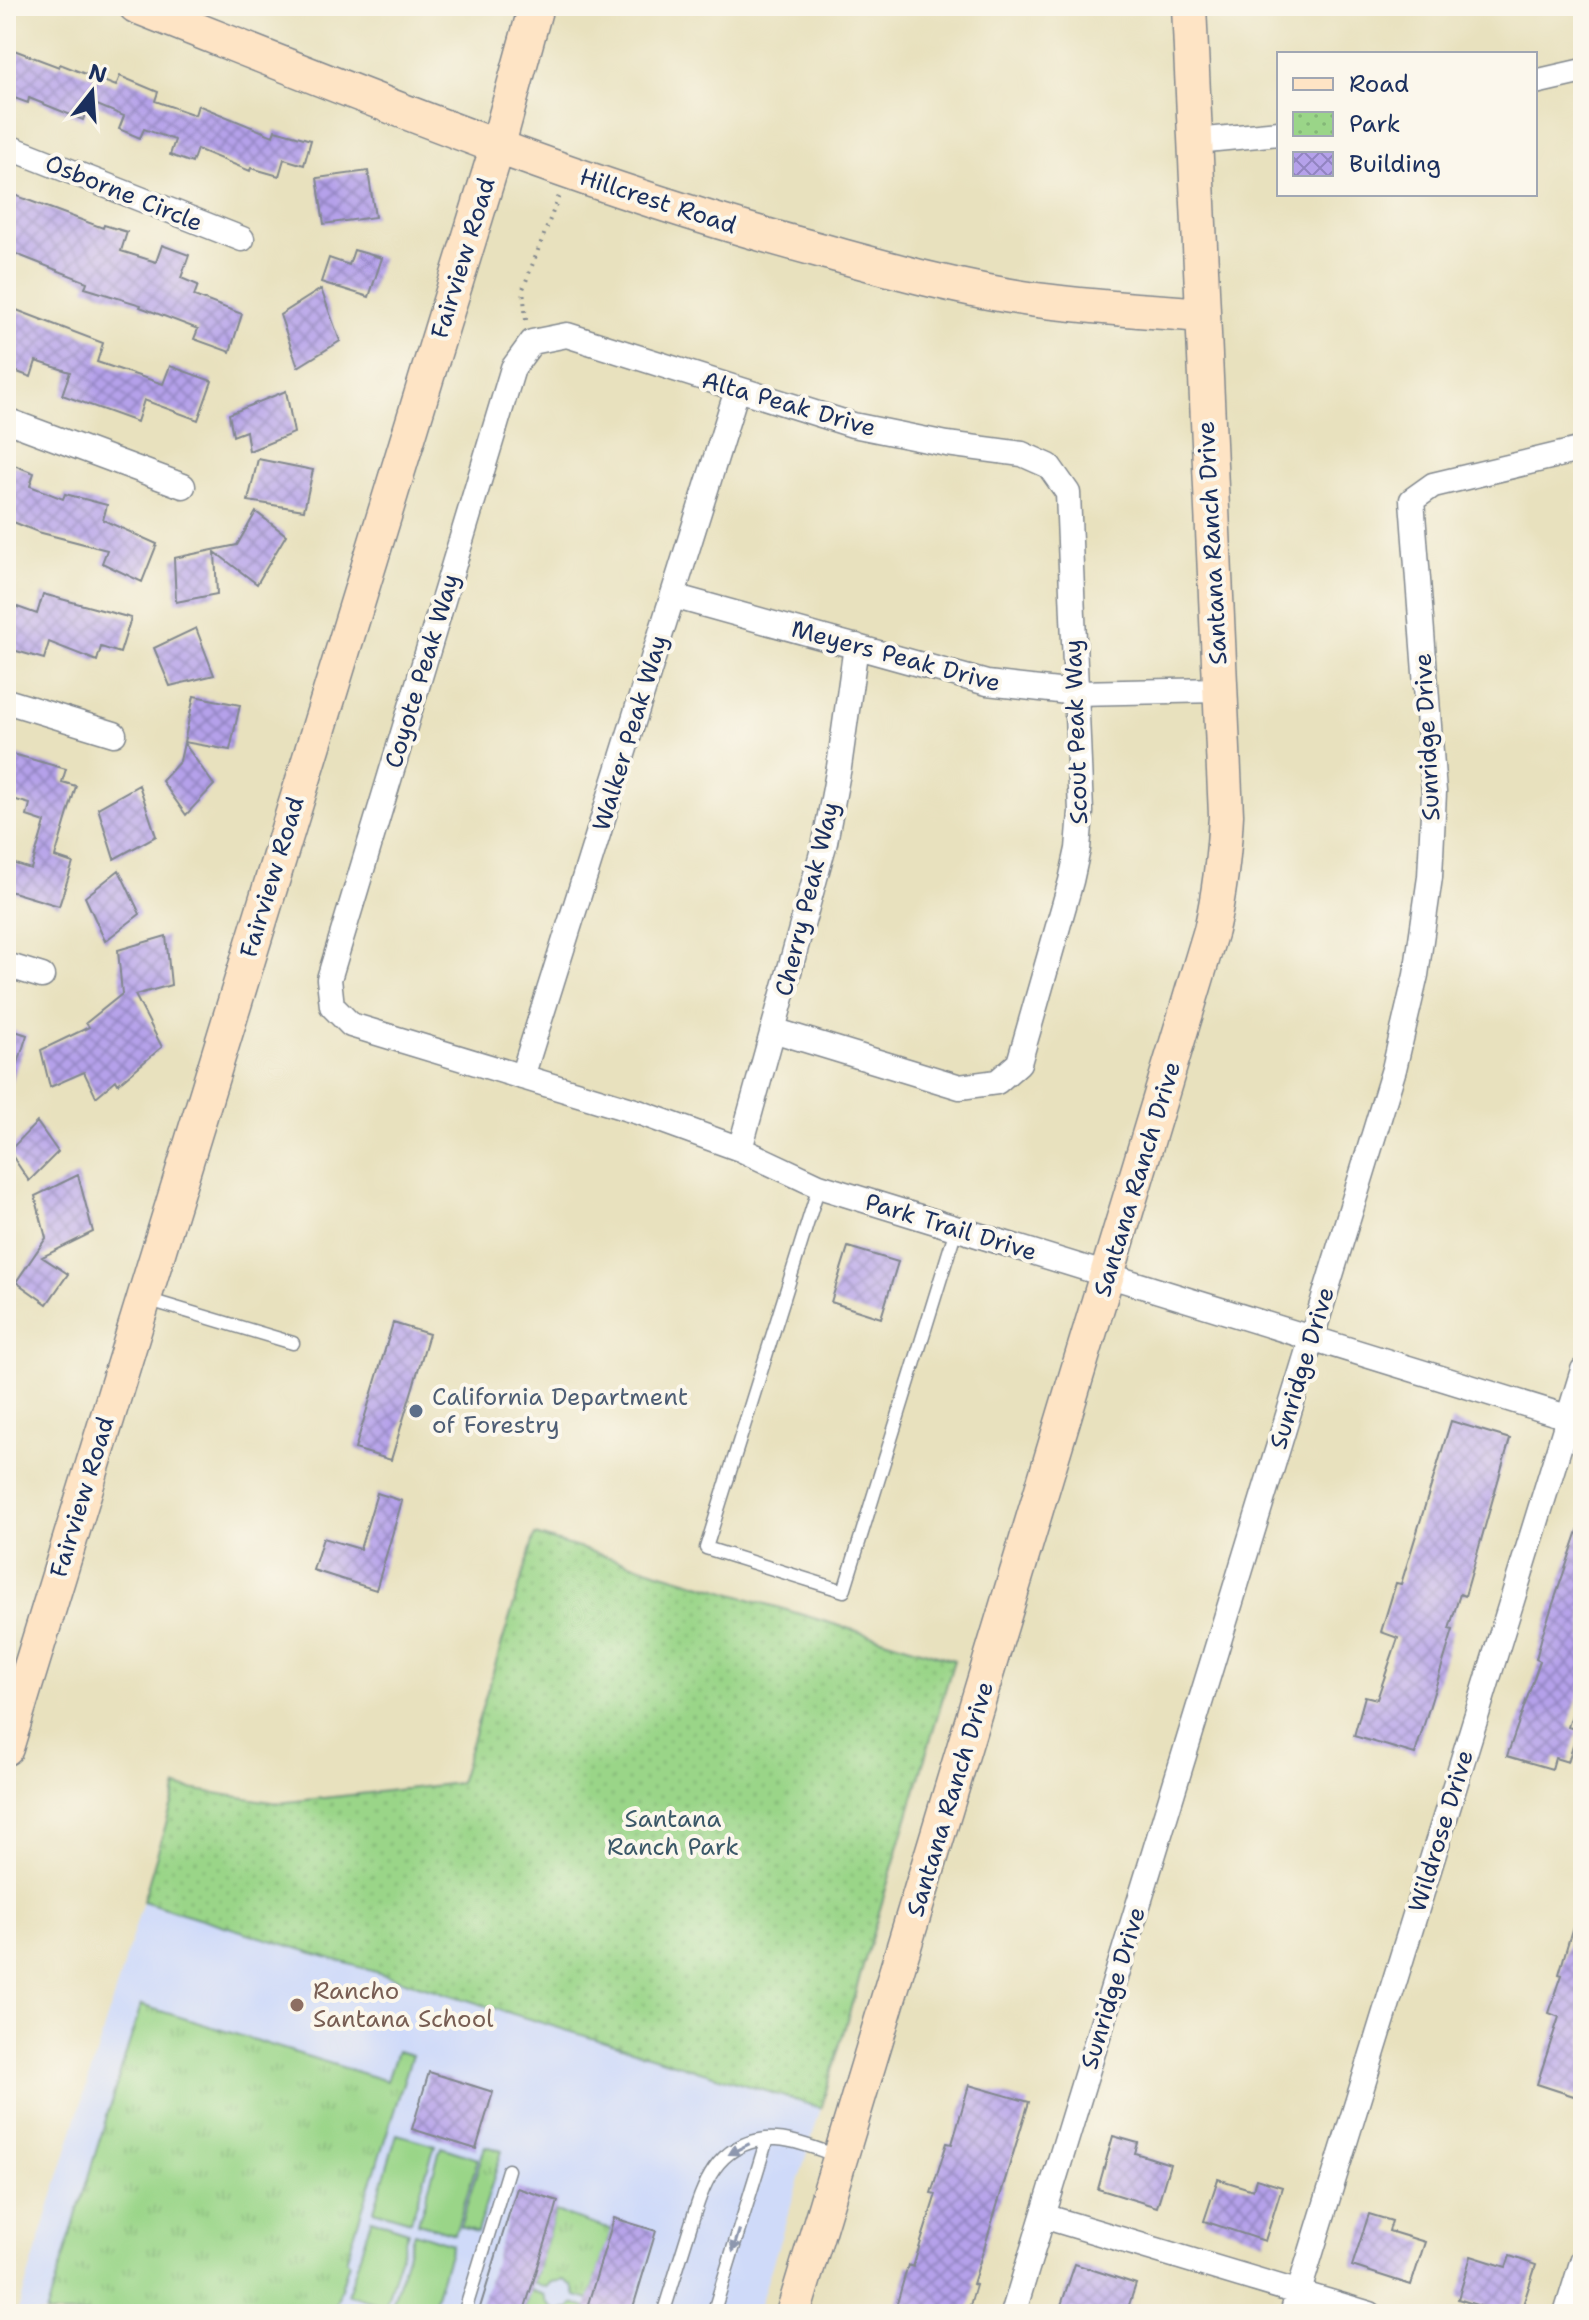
<svg xmlns="http://www.w3.org/2000/svg" width="1589" height="2320" font-family="'Shantell Sans',sans-serif">
  <style>
    .built { fill: #cfdaf9 }
    .grass { fill: url(#grass-tufts); stroke: #5a8273; stroke-width: 2 }
    .park { fill: url(#park-dots); stroke: #5a8273; stroke-width: 2 }
    .garden { fill: #9ad588; stroke: #5a8273; stroke-width: 2 }
    .building { fill: url(#building-cross-hatch) }
    .lines { fill: none; stroke-linecap: round; stroke-linejoin: round }
    .lane-casing { stroke: #82888e; stroke-width: 15 }
    .street-casing { stroke: #82888e; stroke-width: 27 }
    .secondary-casing { stroke: #82888e; stroke-width: 37 }
    .path { stroke: #82888e; stroke-width: 4; stroke-dasharray: 2 6; stroke-linecap: butt }
    .lane { stroke: #fff; stroke-width: 12 }
    .street { stroke: #fff; stroke-width: 24 }
    .secondary { stroke: #fee4c5; stroke-width: 34 }
    .oneway { fill: #8d97ae }
    .service-dot { fill: #5c6f8a; stroke: #fbf7ec; stroke-width: 3 }
    .education-dot { fill: #8d6e63; stroke: #fbf7ec; stroke-width: 3 }
    .labels { text-anchor: middle; stroke-width: 8; stroke-linejoin: round; paint-order: stroke }
    .street-label { font-size: 24px; fill: #1b2f5e; stroke: #fbf7ec }
    .service-label { font-size: 24px; fill: #4e5e75; stroke: #fbf7ec; text-anchor: start }
    .park-label { font-size: 24px; fill: #3b5868; stroke: #fbf7ec }
    .education-label { font-size: 24px; fill: #785e54; stroke: #fbf7ec; text-anchor: start }
  </style>
  <defs>
    <pattern id="grass-tufts" width="24" height="20" patternUnits="userSpaceOnUse" patternTransform="scale(2)"><rect width="24" height="20" fill="#9ad588"/><path d="M3 7l-1-3M5 7V3M7 7l1-3M15 17l-1-3M17 17v-4M19 17l1-3" fill="none" stroke="#84b778"/></pattern>
    <pattern id="park-dots" width="8" height="8" patternUnits="userSpaceOnUse" patternTransform="scale(2)"><rect width="8" height="8" fill="#9ad588"/><path d="M2 2h.1M6 6h.1" fill="none" stroke="#84b778" stroke-width="1.8" stroke-linecap="round"/></pattern>
    <pattern id="building-cross-hatch" width="8" height="8" patternUnits="userSpaceOnUse" patternTransform="scale(2)"><rect width="8" height="8" fill="#b5a1ea"/><path d="M0 0l8 8M0 8l8-8" fill="none" stroke="#9284c1"/></pattern>
  </defs>
  <rect width="100%" height="100%" fill="#fbf7ec"/>
  <filter id="ink" filterUnits="userSpaceOnUse"><feTurbulence type="fractalNoise" baseFrequency=".0125" numOctaves="2"/><feDisplacementMap in="SourceGraphic" scale="16" xChannelSelector="R" yChannelSelector="G"/><feConvolveMatrix kernelMatrix="1 2 1 2 8 2 1 2 1" color-interpolation-filters="sRGB"/></filter>
  <filter id="wash" filterUnits="userSpaceOnUse"><feTurbulence type="fractalNoise" baseFrequency=".006" numOctaves="4" result="noise"/><feDisplacementMap in="SourceGraphic" scale="32" xChannelSelector="R" yChannelSelector="G"/><feGaussianBlur stdDeviation="1.8" result="paint"/><feColorMatrix in="noise" values="0 0 0 0 0 0 0 0 0 0 0 0 0 0 0 0 0 1.4 0 .05"/><feComposite in="paint" operator="in"/></filter>
  <g filter="url(#wash)">
    <rect width="100%" height="100%" fill="#e8e1be"/>
    <!-- built -->
    <path class="built" d="M143,1901L821,2108L757,2314H17Z"/>
    <!-- grass -->
    <path class="grass" d="M141,2005L387,2081L397,2051L412,2055L346,2260L349,2262L333,2314H46Z
      M485,2146L502,2151L477,2232L460,2227Z
      M555,2212L611,2230L590,2300L576,2296L573,2286L564,2280L551,2282L546,2287L533,2283Z
      M530,2290L544,2295L546,2302L556,2311L569,2309L574,2304L587,2308L585,2314H523Z"/>
    <!-- park -->
    <path class="park" d="M535,1535L954,1660L821,2108L143,1901L177,1787L278,1803L459,1783Z"/>
    <!-- garden -->
    <path class="garden" d="M397,2134L435,2145L411,2221L374,2210Z
      M441,2147L478,2159L455,2234L418,2223Z
      M371,2219L408,2231L385,2306L348,2294Z
      M414,2232L452,2244L430,2314H413L391,2308Z"/>
    <g id="blocks">
      <!-- building -->
      <path class="building" d="M6,47L59,67L60,64L116,86L120,76L158,92L155,101L195,115L198,105L273,136L275,130L311,140L304,165L284,159L279,176L251,168L250,171L197,149L192,163L170,155L175,140L144,129L140,138L119,129L124,116L90,102L83,120L29,98L28,103L6,95Z
        M368,171L375,217L324,224L317,178Z
        M6,192L103,228L104,225L127,232L121,251L156,262L162,245L189,255L181,278L198,285L194,296L242,314L230,352L194,339L198,329L140,307L141,305L85,288L87,282L6,250Z
        M354,250L382,258L369,297L321,282L329,258L349,265Z
        M321,289L340,341L298,367L280,315Z
        M6,306L103,343L97,362L163,384L170,366L212,381L198,420L144,400L137,422L62,395L70,372L36,361L31,377L6,368Z
        M286,391L294,433L249,451L246,431L233,436L229,414Z
        M258,459L313,470L304,510L248,501Z
        M14,465L34,473L30,486L63,499L65,494L107,505L103,520L157,544L142,582L102,563L107,550L38,532L6,519V488Z
        M256,512L286,535L257,584L215,552L217,594L176,602L174,558L237,545Z
        M43,594L131,618L120,653L101,647L97,661L49,642L44,659L6,648V603L37,614Z
        M196,628L214,675L170,686L154,648Z
        M194,696L240,705L230,750L184,742Z
        M184,743L214,785L186,815L162,781L180,761Z
        M6,752L66,769L62,782L76,786L55,857L73,863L59,906L6,890V861L31,869L45,822L27,816L30,804L6,797Z
        M139,785L156,836L114,859L98,808Z
        M119,870L140,914L105,941L85,897Z
        M166,936L171,985L135,995L162,1047L118,1084L116,1080L96,1097L84,1072L50,1087L41,1050L89,1027L86,1023L122,994L118,950Z
        M6,1028L27,1035L10,1088L6,1087Z
        M37,1122L58,1152L29,1181L9,1151Z
        M78,1175L93,1232L42,1257L68,1274L47,1304L16,1282L46,1238L35,1196Z
        M848,1247L898,1262L881,1318L831,1302Z
        M393,1323L429,1334L391,1460L355,1449Z
        M1451,1421L1510,1439L1465,1596L1460,1594L1449,1629L1453,1630L1415,1754L1354,1736L1365,1696L1377,1699L1398,1638L1381,1632L1396,1583L1401,1584Z
        M377,1493L402,1501L376,1590L313,1570L323,1538L360,1549Z
        M1579,1528L1583,1529V1681L1568,1727L1578,1730L1568,1762L1555,1758L1552,1769L1507,1756L1540,1661L1536,1659L1542,1636Z
        M1578,1909L1583,1910V2099L1537,2084L1559,2017L1549,2013L1562,1975L1559,1974Z
        M429,2072L493,2092L476,2149L412,2129Z
        M969,2085L1029,2102L973,2284L976,2285L969,2309L964,2307L962,2314H894L908,2265L913,2267L936,2194L931,2193L947,2143L952,2144Z
        M1113,2136L1138,2143L1135,2153L1170,2164L1157,2207L1098,2189Z
        M1218,2179L1253,2190L1256,2179L1282,2187L1265,2241L1204,2221Z
        M517,2188L558,2201L555,2212L523,2314H478Z
        M1369,2214L1392,2221L1389,2231L1425,2242L1411,2285L1352,2266Z
        M614,2218L656,2231L631,2314H585Z
        M1471,2256L1506,2267L1510,2256L1536,2265L1520,2314H1505L1458,2299Z
        M1075,2264L1136,2284L1126,2314H1058Z"/>
    </g>
  </g>
  <g filter="url(#ink)">
    <use href="#blocks" fill-opacity="0" stroke="#82888e" stroke-width="2"/>
    <g class="lines">
      <defs>
        <path id="lane" d="M819,1186L706,1548L844,1591L956,1229
          M146,1299L293,1343
          M464,2314L508,2170
          M663,2314C671,2288 679,2263 687,2237C701,2193 711,2145 766,2139C790,2137 816,2149 838,2156
          M713,2314L767,2139"/>
        <path id="street" d="M1535,82L1583,71
          M1196,141L1279,133
          M6,146L242,239
          M6,420L183,486
          M673,596L987,683L1076,693L1219,690
          M6,701L114,734
          M6,965L42,976
          M773,1030L960,1087L997,1082L1019,1063L1071,881L1078,849L1081,812L1068,493L1049,466L1022,454L947,444L853,425L567,335L532,342L513,368L329,979L332,1006L351,1025L638,1112L740,1149L819,1186L1583,1422
          M522,1077L737,390
          M740,1149L825,842L839,767L856,646
          M1043,2216L1370,2314
          M1013,2314L1394,1069L1416,975L1430,877L1434,792L1412,500L1433,485L1583,449
          M1292,2314L1583,1370
          M1566,2314L1583,2259"/>
        <path id="secondary" d="M136,6C362,95 587,189 823,251C889,269 955,288 1023,298C1082,307 1143,310 1203,315
          M6,1748L497,148L536,6
          M793,2314L1211,930C1220,891 1224,854 1226,815L1189,6"/>
      </defs>
      <!-- lane casing -->
      <use href="#lane" class="lane-casing"/>
      <!-- street casing -->
      <use href="#street" class="street-casing"/>
      <!-- secondary casing -->
      <use href="#secondary" class="secondary-casing"/>
      <!-- path -->
      <path class="path" d="M526,320L523,289L559,196"/>
      <!-- lane -->
      <use href="#lane" class="lane"/>
      <!-- street -->
      <use href="#street" class="street"/>
      <!-- secondary -->
      <use href="#secondary" class="secondary"/>
    </g>
    <!-- one-way arrows -->
    <defs><path id="oneway-solid" d="M-6-.8H1V-3.2L6.5 0L1 3.2V.8H-6Z" transform="scale(2)"/></defs>
    <g class="oneway">
      <use href="#oneway-solid" transform="translate(739 2149) rotate(153)"/>
      <use href="#oneway-solid" transform="translate(736 2241) rotate(107)"/>
    </g>
  </g>
  <!-- markers -->
  <circle class="service-dot" cx="416" cy="1411" r="8"/>
  <circle class="education-dot" cx="297" cy="2005" r="8"/>
  <g class="labels">
    <!-- street labels -->
    <g class="street-label">
      <text transform="translate(124 193) rotate(22)" y="8">Osborne Circle</text>
      <text transform="translate(658 201) rotate(18)" y="8">Hillcrest Road</text>
      <text transform="translate(463 258) rotate(-73)" y="8">Fairview Road</text>
      <text transform="translate(789 404) rotate(16)" y="8">Alta Peak Drive</text>
      <text transform="translate(1212 543) rotate(-93)" y="8">Santana Ranch Drive</text>
      <text transform="translate(896 656) rotate(15)" y="8">Meyers Peak Drive</text>
      <text transform="translate(422 671) rotate(-73)" y="8">Coyote Peak Way</text>
      <text transform="translate(1076 732) rotate(-92)" y="8">Scout Peak Way</text>
      <text transform="translate(630 733) rotate(-73)" y="8">Walker Peak Way</text>
      <text transform="translate(1427 737) rotate(-93)" y="8">Sunridge Drive</text>
      <text transform="translate(272 877) rotate(-73)" y="8">Fairview Road</text>
      <text transform="translate(807 899) rotate(-76)" y="8">Cherry Peak Way</text>
      <text transform="translate(1137 1179) rotate(-73)" y="8">Santana Ranch Drive</text>
      <text transform="translate(951 1227) rotate(17)" y="8">Park Trail Drive</text>
      <text transform="translate(1302 1368) rotate(-73)" y="8">Sunridge Drive</text>
      <text transform="translate(82 1497) rotate(-73)" y="8">Fairview Road</text>
      <text transform="translate(950 1799) rotate(-73)" y="8">Santana Ranch Drive</text>
      <text transform="translate(1441 1831) rotate(-73)" y="8">Wildrose Drive</text>
      <text transform="translate(1113 1988) rotate(-73)" y="8">Sunridge Drive</text>
    </g>
    <!-- service labels -->
    <g class="service-label">
      <text x="432" y="1405">California Department<tspan x="432" dy="28">of Forestry</tspan></text>
    </g>
    <!-- park labels -->
    <g class="park-label">
      <text x="673" y="1827">Santana<tspan x="673" dy="28">Ranch Park</tspan></text>
    </g>
    <!-- education labels -->
    <g class="education-label">
      <text x="313" y="1999">Rancho<tspan x="313" dy="28">Santana School</tspan></text>
    </g>
  </g>
  <!-- margin -->
  <rect width="1589" height="2320" fill="none" stroke="#fbf7ec" stroke-width="32"/>
  <!-- legend -->
  <rect x="1277" y="52" width="260" height="144" fill="#fbf7ec" stroke="#a1a7b3" stroke-width="2"/>
  <rect x="1293" y="78" width="40" height="12" fill="#fee4c5" stroke="#a1a7b3" stroke-width="2"/>
  <text x="1349" y="92" font-size="24" fill="#1b2f5e">Road</text>
  <rect x="1293" y="112" width="40" height="24" fill="url(#park-dots)" stroke="#a1a7b3" stroke-width="2"/>
  <text x="1349" y="132" font-size="24" fill="#1b2f5e">Park</text>
  <rect x="1293" y="152" width="40" height="24" fill="url(#building-cross-hatch)" stroke="#a1a7b3" stroke-width="2"/>
  <text x="1349" y="172" font-size="24" fill="#1b2f5e">Building</text>
  <!-- north arrow -->
  <g transform="translate(92 92) rotate(17)" stroke="#fbf7ec" stroke-width="6" paint-order="stroke">
  <path d="M0-6L14 30L0 20L-14 30Z" fill="#1b2f5e"/>
  <text y="-12" font-size="22" font-weight="bold" text-anchor="middle" fill="#1b2f5e">N</text>
  </g>
</svg>
